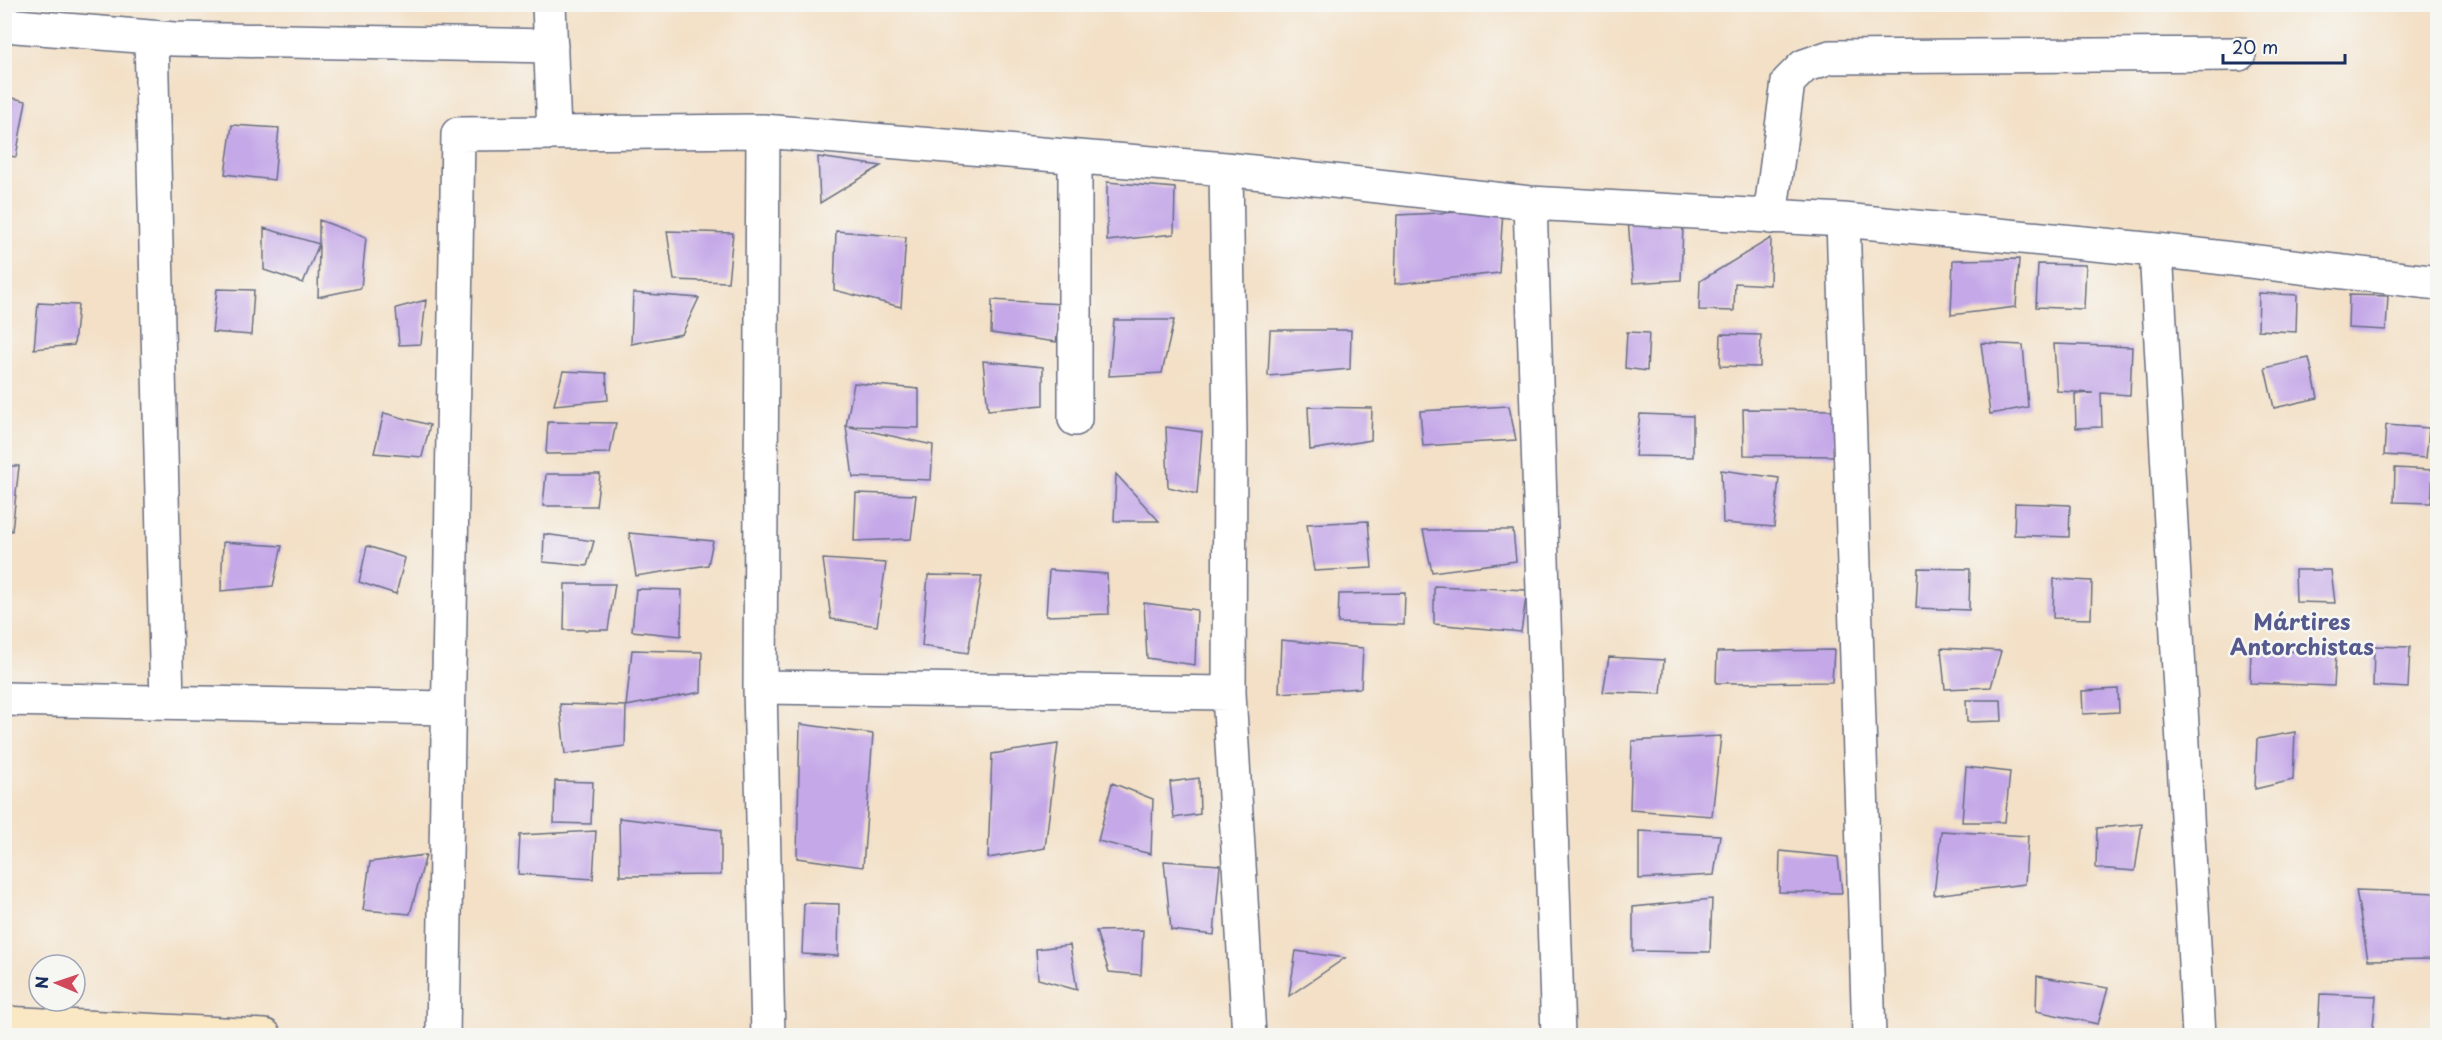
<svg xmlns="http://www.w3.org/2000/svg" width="2442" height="1040" font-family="'Playpen Sans',sans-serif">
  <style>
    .building { fill: #c5a8e8 }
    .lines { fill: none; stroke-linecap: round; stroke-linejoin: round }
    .street-casing { stroke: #676d82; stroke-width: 36 }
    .secondary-casing { stroke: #676d82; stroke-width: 36 }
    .street { stroke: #fff; stroke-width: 33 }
    .secondary { stroke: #fae7c3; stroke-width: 33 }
    .labels { text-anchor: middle; stroke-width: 5; stroke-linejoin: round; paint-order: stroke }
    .quarter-label { font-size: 22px; font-weight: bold; fill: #56598e; stroke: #f6f6f2 }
  </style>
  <rect width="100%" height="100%" fill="#f6f6f2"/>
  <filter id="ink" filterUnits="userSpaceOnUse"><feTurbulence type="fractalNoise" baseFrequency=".0167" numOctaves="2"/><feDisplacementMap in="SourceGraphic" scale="12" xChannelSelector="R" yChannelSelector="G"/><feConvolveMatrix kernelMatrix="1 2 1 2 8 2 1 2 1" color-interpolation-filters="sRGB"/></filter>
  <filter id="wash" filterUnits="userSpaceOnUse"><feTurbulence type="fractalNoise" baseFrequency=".008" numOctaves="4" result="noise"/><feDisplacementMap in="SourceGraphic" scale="24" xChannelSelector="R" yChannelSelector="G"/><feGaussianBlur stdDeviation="1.35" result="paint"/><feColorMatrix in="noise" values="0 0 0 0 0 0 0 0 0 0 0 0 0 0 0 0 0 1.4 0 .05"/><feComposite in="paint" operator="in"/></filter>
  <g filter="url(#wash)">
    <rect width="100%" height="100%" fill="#f3e0c6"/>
    <g id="blocks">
      <!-- building -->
      <path class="building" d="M4,96L26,101L16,157L4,155Z
        M232,125L279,128L274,180L225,174Z
        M818,157L881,166L820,203Z
        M1107,182L1175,188L1174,234L1107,241Z
        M1503,210L1499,273L1395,284L1397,215Z
        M1628,219L1683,226L1681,280L1633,283Z
        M319,220L366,237L361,288L318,297L319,244L303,283L264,270V228L319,244Z
        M667,231L733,233L728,282L674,280Z
        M836,231L906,237L901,307L834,290Z
        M1771,238L1770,285L1735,283L1734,311L1699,310L1700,281Z
        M2019,259L2016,307L1951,315L1953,260Z
        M2038,264L2086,265L2084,309L2036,307Z
        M217,289L254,290L251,335L212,332Z
        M633,293L699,298L682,334L631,344Z
        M2259,293L2297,295L2296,332L2258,330Z
        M2349,295L2388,296L2386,330L2348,328Z
        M426,300L421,344L399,345L396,308Z
        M992,300L1062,304L1056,342L991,333Z
        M38,303L78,305L74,345L34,349Z
        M1114,320H1174L1162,373L1109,376Z
        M1270,330H1351L1350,369L1268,376Z
        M1627,332L1649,333L1647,371L1625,368Z
        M1721,334L1761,335L1760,367L1720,366Z
        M1981,343L2023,345L2028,407L1990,414Z
        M2054,344L2132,347L2130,395L2101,393L2102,427L2076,428L2075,394L2093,393L2057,391Z
        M2309,358L2318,398L2274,408L2265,368Z
        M983,361L1043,367V405L988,410Z
        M563,371L606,373L608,400L554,405Z
        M854,383L919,389V428L846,426Z
        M1509,406L1516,440L1423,446L1420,411Z
        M1308,407L1372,408L1371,440L1310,450Z
        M1743,409L1837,410L1835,456L1744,455Z
        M384,413L430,425L422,457L374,453Z
        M1640,414L1693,416V457L1635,456Z
        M548,422L616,423L610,453L546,454Z
        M2386,425L2429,428L2426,458L2384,455Z
        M846,426L933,445L931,480L853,477Z
        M1166,427L1202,432L1197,494L1168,487Z
        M4,466H19L12,531L4,530Z
        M2395,468L2433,470L2431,503L2394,502Z
        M1721,470L1779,478L1774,527L1723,523Z
        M546,474H600L596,506H543Z
        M1116,474L1159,521H1114Z
        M856,493L916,495L911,539L854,541Z
        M2015,503L2070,505L2069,537L2014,535Z
        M1368,521L1372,568L1314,571L1307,524Z
        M1423,530H1513L1516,561L1432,572Z
        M629,533L713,541L708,565L636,576Z
        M544,534L594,541L587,566L543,562Z
        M223,542L282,546L273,586L221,591Z
        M367,546L405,558L396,594L359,582Z
        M823,559L886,563L877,626L831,619Z
        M1918,568L1970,569L1969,610L1916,608Z
        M1049,570L1107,574L1109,614L1046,616Z
        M2295,570H2331L2335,603L2296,602Z
        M928,575L982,576L968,653L922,646Z
        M2054,579L2092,581L2091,619L2053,618Z
        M565,584H615L608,630H564Z
        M1434,586L1527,590L1521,632L1434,624Z
        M636,589L682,590L681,636L632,631Z
        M1405,593L1404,625L1338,623L1339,594Z
        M1144,603L1197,610L1195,665L1147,658Z
        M1281,640L1363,648L1361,688L1279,693Z
        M2374,646L2410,647L2408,688L2373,686Z
        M1941,648L2001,651L1991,687L1945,689Z
        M632,650L702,652L701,692L626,706Z
        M1834,650L1832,682L1716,683L1717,652Z
        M2251,650L2336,653L2334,686L2250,683Z
        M1609,657L1664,660L1661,694L1603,692Z
        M2118,689L2119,712L2083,714L2082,691Z
        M1966,700H2001L2002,721L1967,722Z
        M560,704L626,706L625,746L565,754Z
        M800,724L873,734L863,867L797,858Z
        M2295,732L2293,780L2255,789L2257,739Z
        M1721,736L1712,816L1630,810L1632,741Z
        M1058,744L1045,848L988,858L992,754Z
        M1966,767L2010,772L2005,822H1962Z
        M1199,778L1200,814L1174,818L1170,782Z
        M555,781L593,782L591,824L554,823Z
        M1112,783L1153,799L1151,854L1098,841Z
        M619,818L721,830V875L620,876Z
        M2142,824L2135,871L2096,868L2097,828Z
        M596,831L593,879L518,874L520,835Z
        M1639,831L1720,835L1714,875L1639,879Z
        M1941,831L2028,836L2025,884L1934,895Z
        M1780,851L1838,857L1842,893L1779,892Z
        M426,855L410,914L363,910L370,862Z
        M1164,861L1220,865L1214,935L1171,930Z
        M2356,890L2438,893V959L2368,960Z
        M1712,899L1710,952L1633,951V907Z
        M804,903L839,904L838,956L802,954Z
        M1143,930L1141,975L1109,972L1096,931Z
        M1070,945L1077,990L1038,979L1036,949Z
        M1296,951L1345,958L1289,996Z
        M2037,976L2108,988L2098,1024L2036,1011Z
        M2320,994L2376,996L2372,1036L2318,1035Z"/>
    </g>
  </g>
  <g filter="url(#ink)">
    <use href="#blocks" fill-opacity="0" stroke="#676d82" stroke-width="1.5"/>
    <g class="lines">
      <defs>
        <path id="street" d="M549,4L554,133
          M4,25L174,39L551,46
          M151,37L167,702
          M763,131L760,687L768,1036
          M1075,157V419
          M1226,169L1230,432L1229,693L1249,1036
          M1530,203L1558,1036
          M1770,217L1788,82L1804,66L1830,57L2239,54
          M1843,220L1869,1036
          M2156,250L2199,1036
          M760,687L1229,693
          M4,699L448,708
          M443,1036L458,134L763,131L1226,169L1530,203L1843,220L2156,250L2438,283"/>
        <path id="secondary" d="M4,1023L265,1036"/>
      </defs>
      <!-- street casing -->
      <use href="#street" class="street-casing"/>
      <!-- secondary casing -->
      <use href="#secondary" class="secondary-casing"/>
      <!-- street -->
      <use href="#street" class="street"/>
      <!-- secondary -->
      <use href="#secondary" class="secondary"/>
    </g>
  </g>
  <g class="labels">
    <!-- quarter labels -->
    <g class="quarter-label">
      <text x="2302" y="630">Mártires<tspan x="2302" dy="25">Antorchistas</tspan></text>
    </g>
  </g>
  <!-- margin -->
  <rect width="2442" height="1040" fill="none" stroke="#f6f6f2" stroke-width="24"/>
  <!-- north arrow -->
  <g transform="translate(57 983) rotate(272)"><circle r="28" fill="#f6f6f2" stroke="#9ea6b7" stroke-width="1.5"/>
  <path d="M0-4.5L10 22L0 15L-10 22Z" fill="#d1495b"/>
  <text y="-9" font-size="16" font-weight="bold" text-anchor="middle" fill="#1b2f5e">N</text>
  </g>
  <!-- scale -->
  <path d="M2223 54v9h122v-9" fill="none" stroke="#1b2f5e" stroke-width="3"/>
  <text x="2232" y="54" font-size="18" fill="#1b2f5e" stroke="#f6f6f2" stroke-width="4.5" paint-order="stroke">20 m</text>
</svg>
